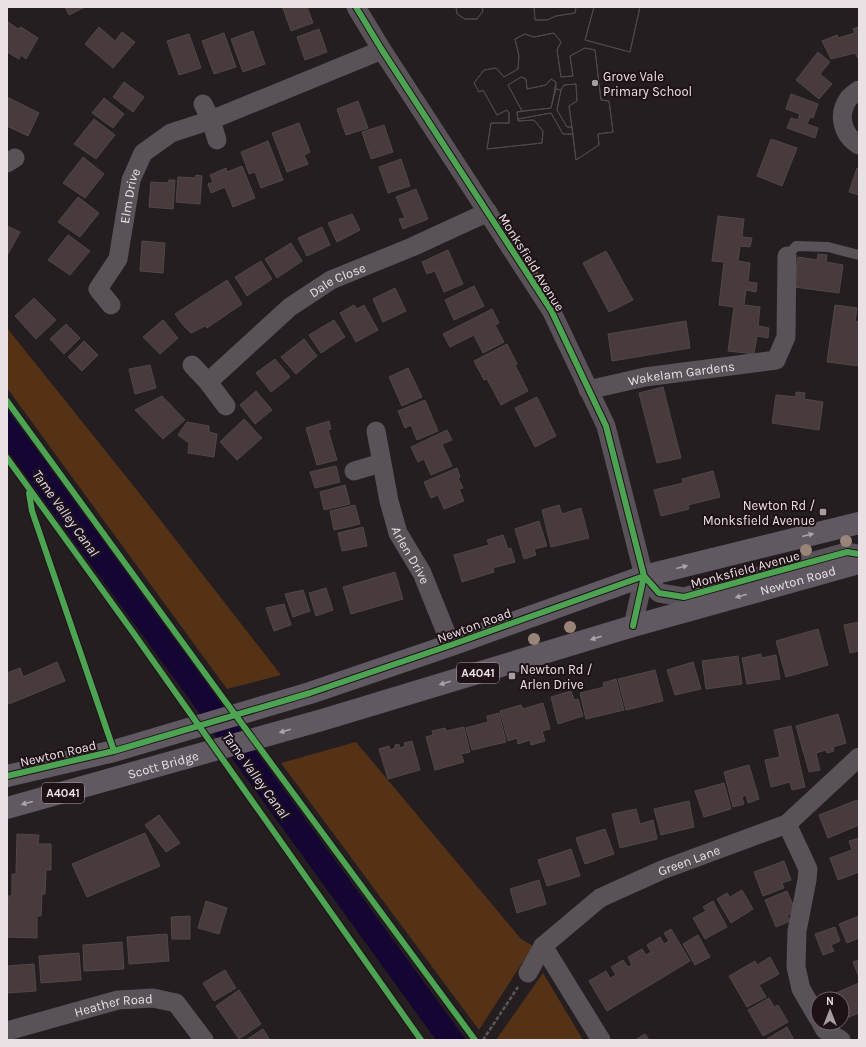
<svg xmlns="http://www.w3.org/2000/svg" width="866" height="1047" font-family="Karla,sans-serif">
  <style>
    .green { fill: #553216 }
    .water { fill: #140533 }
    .building { fill: #493a3c; stroke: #4e4849; fill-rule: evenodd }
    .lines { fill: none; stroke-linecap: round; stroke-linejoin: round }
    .path { stroke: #5b575b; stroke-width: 2.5; stroke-dasharray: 4 2; stroke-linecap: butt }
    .lane { stroke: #595359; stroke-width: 10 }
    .street { stroke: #595359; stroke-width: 19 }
    .highway { stroke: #605962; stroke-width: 22 }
    .cycleway-casing { stroke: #1e1217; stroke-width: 8 }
    .cycleway { stroke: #4ca352; stroke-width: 6 }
    .tree { fill: #998478 }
    .oneway { fill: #aca4aa }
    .poi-dot { fill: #a59da0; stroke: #1e1217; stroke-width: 1.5 }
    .labels { text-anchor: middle; stroke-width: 4; stroke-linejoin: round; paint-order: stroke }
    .shield { fill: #1e1217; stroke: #ada3a7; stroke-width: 1 }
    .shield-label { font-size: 12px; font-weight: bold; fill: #eae1e5 }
    .poi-label { font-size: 13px; fill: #eae1e5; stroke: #1e1217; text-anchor: start }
    .street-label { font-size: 13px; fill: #eae1e5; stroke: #1e1217 }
    .water-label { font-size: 14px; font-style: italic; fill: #e1e0f2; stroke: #1e1217 }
  </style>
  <rect width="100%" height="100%" fill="#241e21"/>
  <!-- green -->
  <path class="green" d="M7,328L144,499L281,675L227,689L7,388Z
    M356,742L521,939L533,946L479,1030L281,763Z
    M543,973L583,1040H496Z"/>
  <!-- water -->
  <path class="water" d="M7,409L466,1040H436L184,692L7,450Z"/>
  <!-- building -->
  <path class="building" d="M65,7H85L69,15Z
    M287,7H307L313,23L291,31L283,8Z
    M456,7H482L483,11L477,19H465L457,14Z
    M456,7H482L483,11L477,19H465L457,14Z
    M534,7H576L575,13L556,16L547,20H535Z
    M534,7H576L575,13L556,16L547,20H535Z
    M594,7H640L630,52L585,40Z
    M594,7H640L630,52L585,40Z
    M7,21L18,29L21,27L38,38L26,59L21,55L19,59L7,52Z
    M99,27L115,41L122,32L135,42L113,68L85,44Z
    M859,27V60L855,53L831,59L822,41L837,35L838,38L855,33L853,29Z
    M319,29L327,52L305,60L297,37Z
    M253,31L265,64L243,72L231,39Z
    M224,33L236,67L214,74L202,41Z
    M554,33L561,42L557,50L561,77L573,76L570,56L585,48L595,50L601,100L609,101L613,132L598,134L599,145L576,160L569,106L577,101L576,84L564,85L561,90L556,89V82L551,79L546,85L527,89L526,79L521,77L508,85L522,111L517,112L518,121L534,120L543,131L542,143L487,149L491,123H509V113L507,110L497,115L483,90L479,92L474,83L484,70L496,68L504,77L518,69L519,56L515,39L525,34L534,37Z
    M554,33L561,42L557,50L561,77L573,76L570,56L585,48L595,50L601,100L609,101L613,132L598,134L599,145L576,160L573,134H563L551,113L518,119V121L534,120L543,131L542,143L487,149L491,123H509V113L507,110L497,115L483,90L479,92L474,83L484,70L496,68L504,77L518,69L519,56L515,39L525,34L534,37ZM521,77L526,79L527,89L546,85L551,79L556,82L551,108L522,111L508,85ZM576,84L577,101L569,106L572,127H567L557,110L561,90L564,85Z
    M189,34L201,68L179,75L167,41Z
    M818,52L830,62L820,74L832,84L819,99L796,80Z
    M124,82L144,97L133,112L113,97Z
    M556,89L561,90L557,110L567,127H572L573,134H563L551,113L518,119L517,112L551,108Z
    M791,94L818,104L813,118L810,117L807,124L818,128L815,138L787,128L791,118L798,120L800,114L786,109Z
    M7,97L39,113L28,136L7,126Z
    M104,98L124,114L113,128L92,113Z
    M358,101L368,128L346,135L337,109Z
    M94,119L115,135L96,159L74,144Z
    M299,123L310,152L304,155L308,164L287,172L272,133Z
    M384,125L393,152L371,159L362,132Z
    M771,139L797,148L782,186L757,176Z
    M268,141L283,180L261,188L255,172L249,174L241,152Z
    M83,157L104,174L85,198L63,183Z
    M401,159L410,186L388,193L379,167Z
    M242,166L255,198L233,207L225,187L211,193L208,184L213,182L210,175L226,168L227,172Z
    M857,168L859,169V195L849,192Z
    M196,175L202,176L200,204L176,202L178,177L195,178Z
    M169,180H175L173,209L149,207L151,182L168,183Z
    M416,189L428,219L403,229L399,219L405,218L396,197Z
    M78,197L99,213L80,237L58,222Z
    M352,214L360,230L337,242L328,223Z
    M718,216L744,219L742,237L752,238L750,247L740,246L738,261L750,263L748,282L757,283L756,292L746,290L744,305L760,307L758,326L769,328L768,338L757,336L754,354L728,351L734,307L719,305L724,262L712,261Z
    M7,226L20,232L8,254L7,253Z
    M322,227L330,245L307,256L298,238Z
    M68,235L90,251L70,275L48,260Z
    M142,241L165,243L163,273L140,271Z
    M291,243L302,261L277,278L265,259Z
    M448,250L463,284L444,292L435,271L427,274L422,262Z
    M606,251L633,300L609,312L583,263Z
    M818,254L827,255L826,262L843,265L839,293L794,287L798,257L817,260Z
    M261,261L272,279L247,296L235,277Z
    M227,280L242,304L207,328L205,326L191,333L182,324L175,314Z
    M474,286L484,306L454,320L445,300Z
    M395,288L406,311L383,322L373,299Z
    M34,298L56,320L36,339L15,316Z
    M354,305L357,309L364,305L378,330L356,342L340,313Z
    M835,305L857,308L855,321L859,322V366L827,362Z
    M492,309L499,323L495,325L504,342L483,353L474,335L450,347L443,334Z
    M163,320L178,338L160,354L143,337Z
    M334,320L345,337L321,353L309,335Z
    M686,321L690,348L612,361L608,334Z
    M66,324L80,338L64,354L50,339Z
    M304,339L317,356L296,374L281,357Z
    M84,341L98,355L82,371L68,357Z
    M507,344L517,364L515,365L528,391L501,405L487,379L484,380L474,361Z
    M275,359L290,377L271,392L256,373Z
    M150,365L156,388L135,394L129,369Z
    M408,368L422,397L402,406L389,377Z
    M663,387L681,458L657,463L639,393Z
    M256,391L272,410L255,424L240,405Z
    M796,392L805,393L804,399L823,402L819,430L772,423L776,395L796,397Z
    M162,396L185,420L163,439L135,410Z
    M537,397L556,436L535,447L515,408Z
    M425,400L438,431L417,440L411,425L405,428L398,411Z
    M244,419L262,438L237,460L220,442Z
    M329,421L331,429L328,430L337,460L317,465L306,428Z
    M187,422L209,426V432L217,434L214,457L188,453L189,443L178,435Z
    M447,430L452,440L442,444L452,466L431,475L424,459L418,462L411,447Z
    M336,466L340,482L315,488L310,472Z
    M457,468L460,477L458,478L463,488L459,489L464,501L444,509L438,495L431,498L424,482Z
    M713,471L720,497L688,505L689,509L661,516L654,490L683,483L682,479Z
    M345,485L350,504L324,510L320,492Z
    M355,505L360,524L334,530L330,511Z
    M559,505L562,514L581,508L589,538L551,547L542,510Z
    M539,521L547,546L534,549L536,555L524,559L515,529Z
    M363,527L367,546L342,551L338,533Z
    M503,535L508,549L511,548L515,562L493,568L494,572L462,582L454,555L489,545L487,540Z
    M395,572L403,599L351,614L343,587Z
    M326,588L333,610L316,616L309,593Z
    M303,590L310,611L293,617L285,594Z
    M284,604L291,625L274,631L266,608Z
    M859,622V651L850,653L844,625Z
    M818,629L828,665L786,677L776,641Z
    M761,654V658L776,655L780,679L747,684L742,658Z
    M738,656L742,684L706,689L702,661Z
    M57,662L65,681L9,704L7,699V673L20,668L23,677Z
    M693,662L701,689L675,695L667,670Z
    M655,670L663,701L626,710L618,679Z
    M616,679L624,710L586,719L580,693L604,687L603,683Z
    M571,691L574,700L578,699L583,716L558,724L551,697Z
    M543,703L550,729L542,731L545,741L531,745L530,740L518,744L517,738L508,741L500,711L521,705L523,709Z
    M499,713L506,742L472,750L466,728L488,722L487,716Z
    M838,714L846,743L833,747L834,751L827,753L826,750L816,753L820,770L809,772L796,726Z
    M791,726L805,787L792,790L790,782L771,787L765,760L780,757L774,730Z
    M464,727L470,752L461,754L464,762L435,770L426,737L433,735L432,731L445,728L446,731Z
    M412,741L420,770L388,779L379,749L389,746L390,750L395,748V745L399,744L400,748L405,746L404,743Z
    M749,765L759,799L748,803L746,795L742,797L744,804L733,807L724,772Z
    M724,783L731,809L704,817L695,791Z
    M857,800L859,804V825L828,838L819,815Z
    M689,801L694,827L661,835L654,809Z
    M636,809L640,824L653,820L657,839L620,848L612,814Z
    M159,815L180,843L166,852L145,825Z
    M605,829L614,854L585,864L576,838Z
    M145,833L160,866L87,897L72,864Z
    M17,834L39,835L38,844H51V870H46L45,894H42L41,916H37V938L7,937L8,896H12V874H16Z
    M859,838V872L838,880L830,858L852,850L849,841Z
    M571,849L580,876L547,886L538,860Z
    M784,861L791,880L782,883L784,888L763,896L754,872Z
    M539,880L546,904L517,913L510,889Z
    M742,890L753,909L731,923L717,899L727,893L730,897Z
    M787,891L796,912L787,915L790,921L776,927L765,900Z
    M206,901L227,908L219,934L198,928Z
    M713,901L727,927L705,939L693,918L706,911L703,907Z
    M190,916V939H172L171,917Z
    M859,916V938L847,943L839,924Z
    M835,927L840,941L831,945L834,951L823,955L815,934Z
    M671,929L690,961L607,1011L589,981L606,971L610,978L616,975L611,967L623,960L628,967L632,965L628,957L642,949L646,955L651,952L647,945L660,937L664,944L669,941L664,933Z
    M167,934L169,961L129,964L127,937Z
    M698,935L710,957L695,965L683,944Z
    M122,942L124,969L84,971L83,945Z
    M79,953L81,980L41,983L39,956Z
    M770,957L779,974L759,985L766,997L747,1007L729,976L755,961L757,965Z
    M859,960V977L853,962Z
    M34,964L36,991L7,993V966Z
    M225,970L236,988L214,1001L203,983Z
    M859,983V1013L842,1020V999H822Z
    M239,990L261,1024L239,1039L216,1006Z
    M769,998L774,1007L778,1005L788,1022L763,1036L748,1010Z
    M787,1027L794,1040H767V1039Z
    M263,1029L270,1040H246Z
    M645,1034L649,1040H635Z"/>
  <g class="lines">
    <!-- path -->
    <path class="path" d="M27,486L29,493
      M483,1040L518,987"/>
    <!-- lane -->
    <path class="lane" d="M787,256L796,246L828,247L859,255"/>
    <!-- street -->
    <g class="street">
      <path d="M356,7L382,50L551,310L606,426L644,576L633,626"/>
      <path d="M859,90C856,92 852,95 849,98C837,114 842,135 859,145"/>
      <path d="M203,104L211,120L217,140"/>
      <path d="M7,163L15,158"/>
      <path id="s1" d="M111,305L98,289L118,259L131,180L143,153L171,133L211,120L382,50"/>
      <path d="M192,365L208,382L226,406"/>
      <path id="s2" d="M208,382L290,307L331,280L412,247L488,212"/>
      <path id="s3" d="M588,390L645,377L776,360L786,337L787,256"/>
      <path id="s4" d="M376,431L389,501L398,533L422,573L451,645"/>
      <path d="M354,471L381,463"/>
      <path d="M644,576L659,593L684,597L847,552L859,554"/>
      <path d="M787,824L808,869L807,880L797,931L796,967L801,989L818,1018"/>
      <path d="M543,946L601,1040"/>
      <path id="s5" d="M528,973L543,946L600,898L662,870L787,824L859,757"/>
      <path d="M821,1023L825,1030L841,1040"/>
      <path id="s6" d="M7,1031L118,1000L153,998L176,1003L204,1040"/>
    </g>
    <!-- highway -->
    <g class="highway">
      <path d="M7,776L114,751L310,693L451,645L644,576L859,523"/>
      <path id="s7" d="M7,808L322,720L633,626L859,563"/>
    </g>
    <defs>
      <path id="cycleway" d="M356,7L382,50L551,310L606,426L644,576L633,626
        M7,401L220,694L475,1040
        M7,458L132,631L421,1040
        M29,493L32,511L114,751
        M644,576L659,593L684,597L847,552L859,554
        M7,776L114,751L310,693L451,645L644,576"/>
    </defs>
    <!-- cycleway casing -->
    <use href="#cycleway" class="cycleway-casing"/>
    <!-- cycleway -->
    <use href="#cycleway" class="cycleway"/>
  </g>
  <!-- trees -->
  <g class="tree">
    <circle cx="846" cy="541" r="6"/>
    <circle cx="806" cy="550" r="6"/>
    <circle cx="570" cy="627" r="6"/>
    <circle cx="534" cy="639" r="6"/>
  </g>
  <!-- one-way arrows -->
  <defs><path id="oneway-solid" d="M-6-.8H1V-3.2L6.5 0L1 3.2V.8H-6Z"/></defs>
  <g class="oneway">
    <use href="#oneway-solid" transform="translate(808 535) rotate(-14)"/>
    <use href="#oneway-solid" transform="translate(682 567) rotate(-14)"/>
    <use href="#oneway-solid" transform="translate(741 596) rotate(164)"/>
    <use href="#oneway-solid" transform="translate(596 638) rotate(163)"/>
    <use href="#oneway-solid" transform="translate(445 683) rotate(163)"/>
    <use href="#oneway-solid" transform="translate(285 731) rotate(164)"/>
    <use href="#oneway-solid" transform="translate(27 803) rotate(165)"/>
  </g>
  <!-- markers -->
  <g class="poi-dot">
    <circle cx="595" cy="83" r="4"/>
    <rect x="819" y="508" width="8" height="8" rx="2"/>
    <rect x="508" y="672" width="8" height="8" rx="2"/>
  </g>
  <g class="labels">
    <!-- shield labels -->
    <g class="shield">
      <rect x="457" y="663" width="42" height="20" rx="3"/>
      <rect x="42" y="783" width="42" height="20" rx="3"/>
    </g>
    <g class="shield-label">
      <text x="478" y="677">A4041</text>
      <text x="63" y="797">A4041</text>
    </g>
    <!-- poi labels -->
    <g class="poi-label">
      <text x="603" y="81">Grove Vale<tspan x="603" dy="15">Primary School</tspan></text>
      <text x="815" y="510" text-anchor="end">Newton Rd /<tspan x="815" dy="15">Monksfield Avenue</tspan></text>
      <text x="520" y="674">Newton Rd /<tspan x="520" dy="15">Arlen Drive</tspan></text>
    </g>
    <!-- street labels -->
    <g class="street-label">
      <text dy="5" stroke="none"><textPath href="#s1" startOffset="121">Elm Drive</textPath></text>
      <text transform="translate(532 262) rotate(58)" y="5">Monksfield Avenue</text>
      <text dy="5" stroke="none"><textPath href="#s2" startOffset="166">Dale Close</textPath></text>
      <text dy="5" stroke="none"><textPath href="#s3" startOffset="95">Wakelam Gardens</textPath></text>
      <text dy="5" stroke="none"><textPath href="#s4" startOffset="130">Arlen Drive</textPath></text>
      <text transform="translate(745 569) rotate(-15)" y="5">Monksfield Avenue</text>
      <text dy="5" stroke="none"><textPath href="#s7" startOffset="823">Newton Road</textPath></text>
      <text transform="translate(474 625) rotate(-20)" y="5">Newton Road</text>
      <text transform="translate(58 753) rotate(-13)" y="5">Newton Road</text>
      <text dy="5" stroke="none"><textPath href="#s7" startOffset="162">Scott Bridge</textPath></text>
      <text dy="5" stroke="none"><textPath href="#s5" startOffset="202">Green Lane</textPath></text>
      <text dy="5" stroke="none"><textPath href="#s6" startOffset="110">Heather Road</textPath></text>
    </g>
    <!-- water labels -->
    <g class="water-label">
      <text transform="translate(66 513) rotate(54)" y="5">Tame Valley Canal</text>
      <text transform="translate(256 775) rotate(54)" y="5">Tame Valley Canal</text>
    </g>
  </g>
  <!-- border -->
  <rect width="866" height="1047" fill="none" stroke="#eae1e5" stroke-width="16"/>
  <!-- north arrow -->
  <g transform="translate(830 1011)"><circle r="19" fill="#1e1217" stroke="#706569"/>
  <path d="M0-3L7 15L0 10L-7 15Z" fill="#a59da0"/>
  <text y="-6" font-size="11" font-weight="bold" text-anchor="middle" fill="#eae1e5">N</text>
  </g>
</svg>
